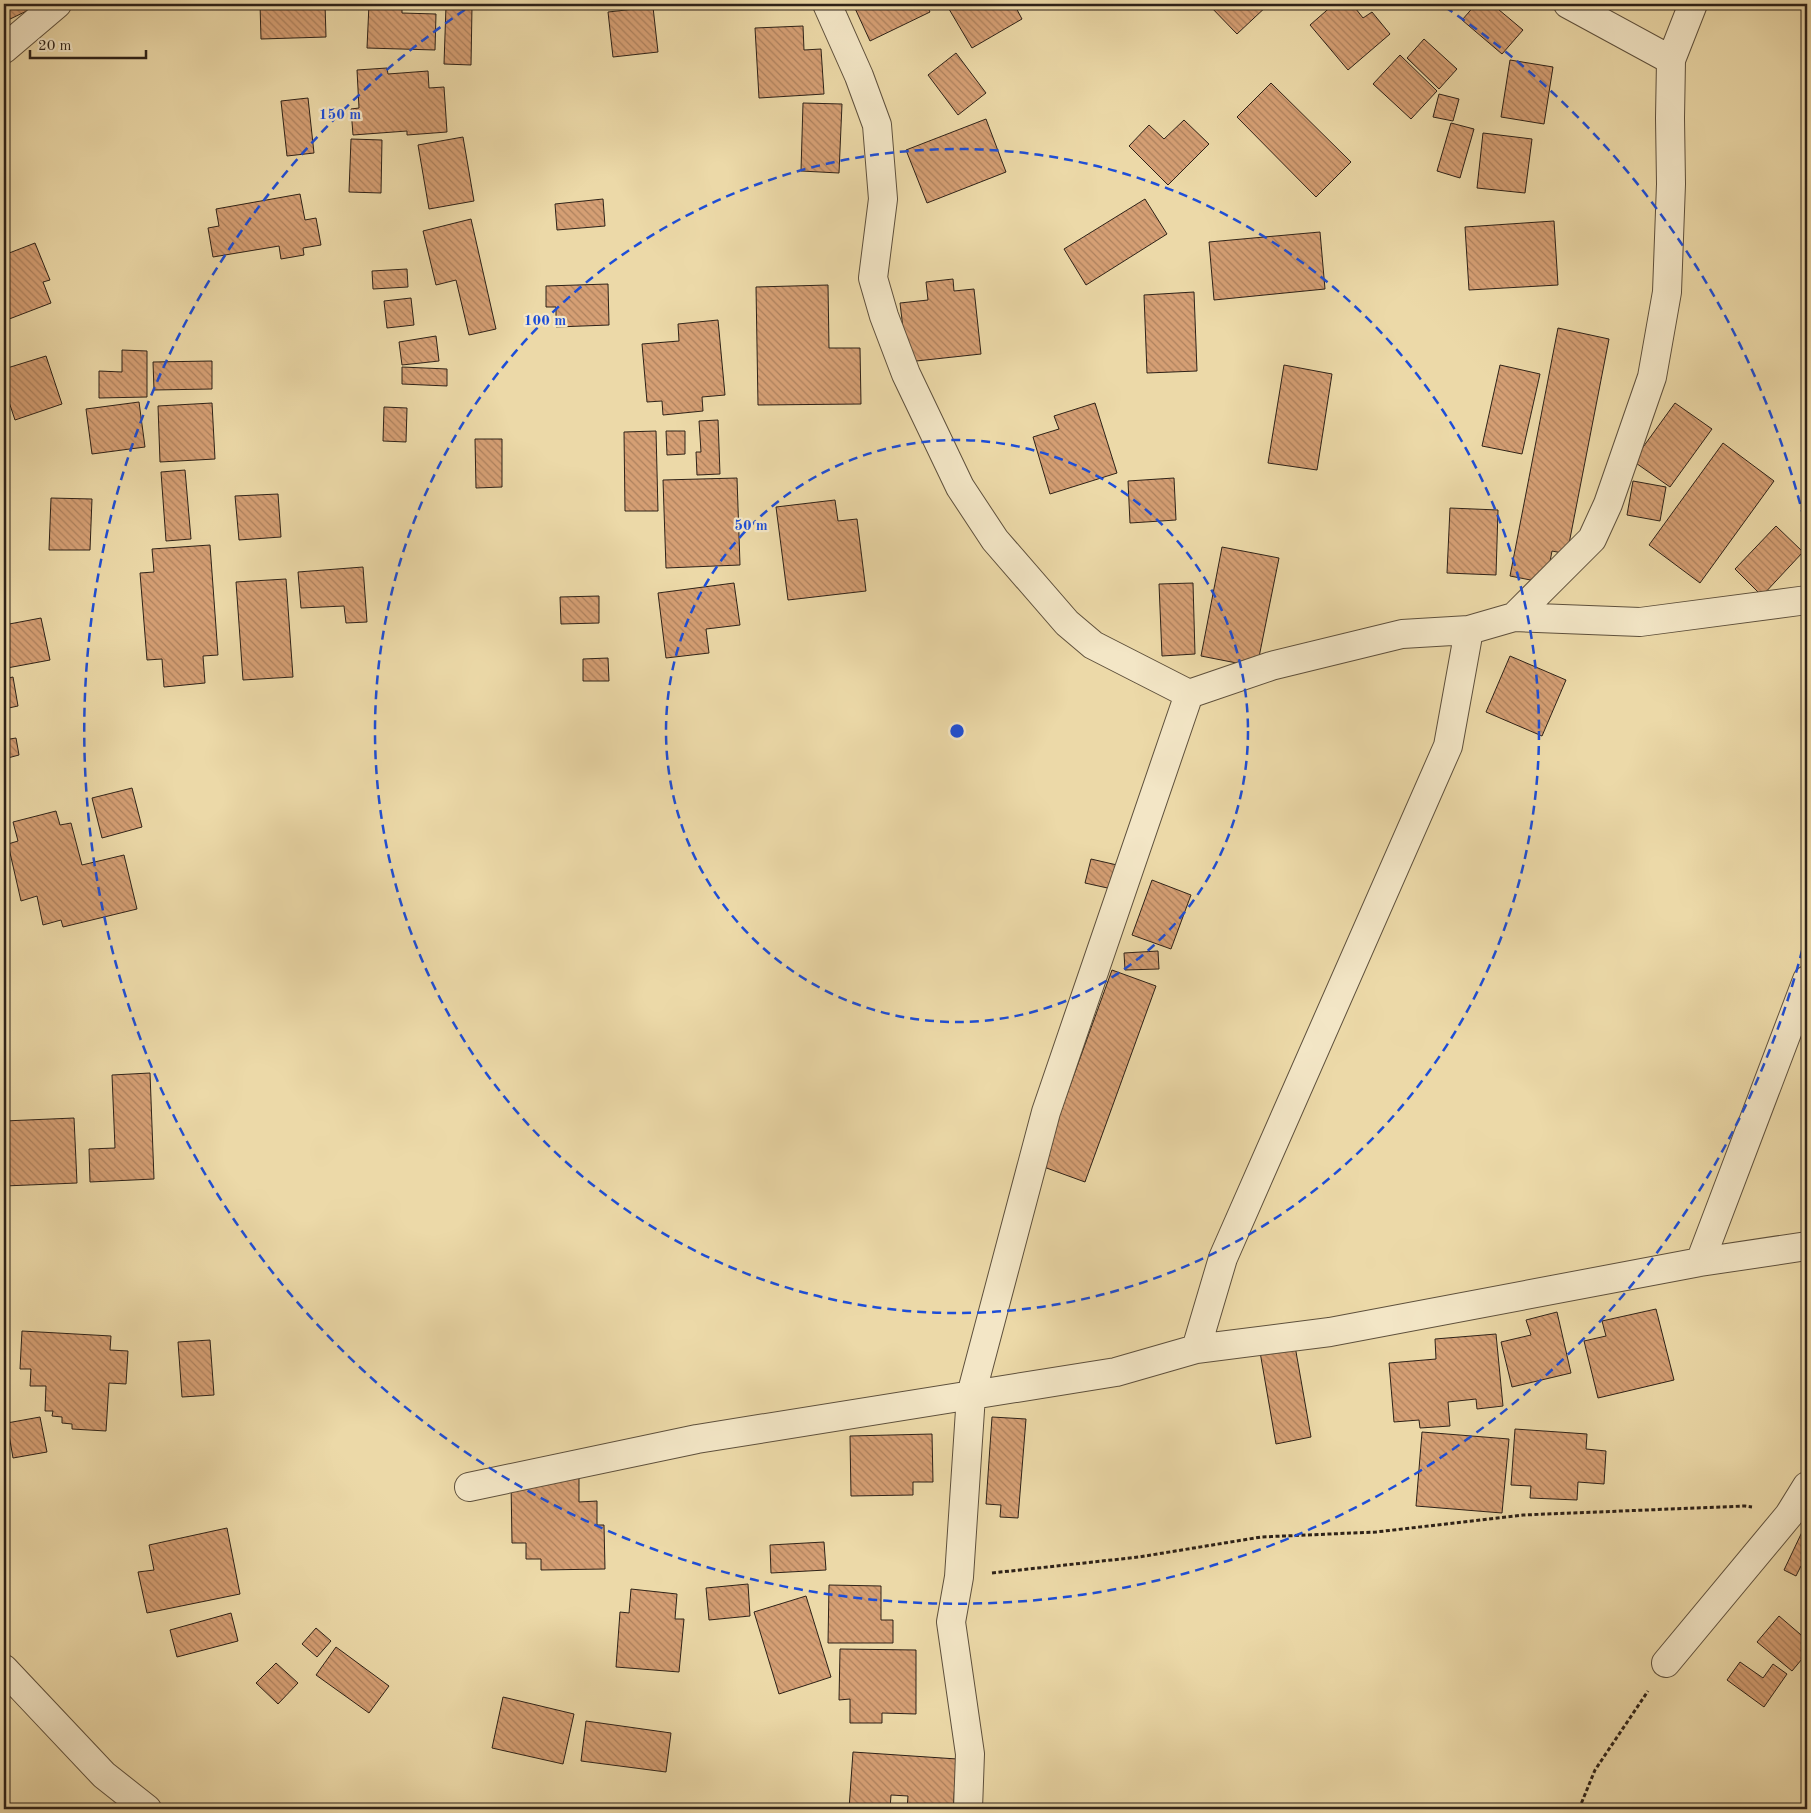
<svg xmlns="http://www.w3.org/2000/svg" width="1811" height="1813" font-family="'Old Standard TT',serif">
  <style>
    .building { fill: url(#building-back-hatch); stroke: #2e2218 }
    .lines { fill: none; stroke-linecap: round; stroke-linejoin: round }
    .street-casing { stroke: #5e503c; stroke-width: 30 }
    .path { stroke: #2e2218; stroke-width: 3; stroke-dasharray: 4 2.5; stroke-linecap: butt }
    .street { stroke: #f3e6c6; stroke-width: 28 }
    .ring { fill: none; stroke: #1d4ed8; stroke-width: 2.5; stroke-dasharray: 9 6 }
    .centre { fill: #1d4ed8; stroke: #f3e6c6; stroke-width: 2.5 }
    .ring-label { font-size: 15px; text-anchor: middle; font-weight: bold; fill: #1d4ed8; stroke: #f3e6c6; stroke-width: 4.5; stroke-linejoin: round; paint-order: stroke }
  </style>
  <defs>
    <pattern id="building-back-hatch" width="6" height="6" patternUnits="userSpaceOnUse" patternTransform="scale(1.25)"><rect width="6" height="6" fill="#d59f74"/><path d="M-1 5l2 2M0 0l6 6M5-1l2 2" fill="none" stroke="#ad815e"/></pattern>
  </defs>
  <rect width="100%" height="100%" fill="#ecd9a8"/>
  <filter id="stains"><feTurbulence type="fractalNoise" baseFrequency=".004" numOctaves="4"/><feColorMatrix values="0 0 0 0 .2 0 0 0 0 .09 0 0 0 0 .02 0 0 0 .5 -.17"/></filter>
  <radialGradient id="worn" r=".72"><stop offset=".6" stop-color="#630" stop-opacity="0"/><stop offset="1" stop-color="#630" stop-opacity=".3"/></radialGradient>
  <!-- building -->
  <path class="building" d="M4,4H41L4,22Z
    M260,4H325L326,37L261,39Z
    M369,4H402V13L436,14L435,50L367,48Z
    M853,4H926L930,12L870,41Z
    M946,4H1014L1022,19L972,48Z
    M1208,4H1269L1237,34Z
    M1334,4H1352L1363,18L1372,12L1390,34L1348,70L1310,25Z
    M1476,4H1492L1523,30L1502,54L1462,20Z
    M446,6L472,7L471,65L444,64Z
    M653,7L658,52L613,57L608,12Z
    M803,26L804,50L821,49L824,94L759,98L755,28Z
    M1424,39L1457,69L1439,89L1407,58Z
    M956,53L986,93L958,115L928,75Z
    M1400,55L1437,91L1411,119L1373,84Z
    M1510,60L1553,67L1544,124L1501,117Z
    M387,68L388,74L428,71L429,88L444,87L447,132L407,135V131L353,135L351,109L359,108L357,70Z
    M1271,83L1351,162L1316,197L1237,117Z
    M1439,94L1459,99L1453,121L1433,117Z
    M308,98L314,153L287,156L281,101Z
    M803,103L842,104L839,173L801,171Z
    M986,119L1006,172L927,203L906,150Z
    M1184,120L1209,144L1168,185L1129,146L1149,125L1164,139Z
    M1451,123L1474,129L1460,178L1437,171Z
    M1483,133L1532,139L1525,193L1477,188Z
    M463,137L474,201L429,209L418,145Z
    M351,139L382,140L381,193L349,192Z
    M300,194L305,220L316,218L321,245L303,248L304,255L281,259L279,246L213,257L208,228L219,226L216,209Z
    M603,199L605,226L557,230L555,204Z
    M1145,199L1167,234L1086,285L1064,249Z
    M471,219L496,329L469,335L456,280L436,285L423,231Z
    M1554,221L1558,285L1469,290L1465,227Z
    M1320,232L1325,289L1214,300L1209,242Z
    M35,243L50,280L43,282L51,303L4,321V255Z
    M407,269L408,287L373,289L372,271Z
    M953,279L954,291L974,289L981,354L907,362L900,303L928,300L926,282Z
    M608,284L609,325L556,327V307H546V286Z
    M828,285L829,348H860L861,404L758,405L756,287Z
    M1194,292L1197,371L1147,373L1144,295Z
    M411,298L414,325L387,328L384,301Z
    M718,320L725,395L702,397L703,411L663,415L662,401L647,402L642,344L679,341L678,324Z
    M1558,328L1609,339L1567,554L1552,551L1546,583L1510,576Z
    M436,336L439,361L402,365L399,342Z
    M122,350L147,351V397L99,398V371L122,372Z
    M46,356L62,404L15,420L4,387V369Z
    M212,361V389L154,390L153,362Z
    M1284,365L1332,374L1317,470L1268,463Z
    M1500,365L1540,374L1522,454L1482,446Z
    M402,367L447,369V386L402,384Z
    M139,402L145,447L92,454L86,409Z
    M212,403L215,459L160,462L158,406Z
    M1095,403L1117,473L1050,494L1033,437L1059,429L1054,416Z
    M1675,403L1712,429L1670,487L1633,461Z
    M384,407L407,408L406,442L383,441Z
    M718,420L720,474L697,475L696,452H701L699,421Z
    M656,431L658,511H625L624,432Z
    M666,431H685V454L667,455Z
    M475,439H502V487L476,488Z
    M1723,443L1774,481L1700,583L1649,545Z
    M185,470L191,539L166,541L161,472Z
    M737,478L740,565L666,568L663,480Z
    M1174,478L1176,520L1130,523L1128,481Z
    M1633,481L1666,487L1660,521L1627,515Z
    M278,494L281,537L239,540L235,496Z
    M51,498L92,499L90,550H49Z
    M835,500L838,521L857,519L866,591L788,600L776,507Z
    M1450,508L1498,510L1496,575L1447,573Z
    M1776,526L1803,552L1762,596L1735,569Z
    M210,545L218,655L203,656L205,683L164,687L162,659L147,660L140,573L154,572L152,549Z
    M1222,547L1279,558L1257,667L1201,656Z
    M363,567L367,622L346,623L344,606L301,608L298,572Z
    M286,579L293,677L243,680L236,582Z
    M734,583L740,625L706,629L709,653L666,658L658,593Z
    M1193,583L1195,654L1162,656L1159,584Z
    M599,596V623L561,624L560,597Z
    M41,618L50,660L7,668L4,652V625Z
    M1510,656L1566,680L1542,736L1486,712Z
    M608,658L609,681H583V659Z
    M13,677L18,706L4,709V679Z
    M16,738L19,755L4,759V740Z
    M132,788L142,827L102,838L92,798Z
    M56,811L60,825L71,823L82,865L124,855L137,909L63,927L61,920L43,925L37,896L21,901L8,844L18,841L13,822Z
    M1091,859L1117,865L1112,889L1085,883Z
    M1152,880L1191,895L1171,949L1132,935Z
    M1158,951L1159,969L1125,970L1124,953Z
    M1112,970L1156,986L1085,1182L1041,1166Z
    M150,1073L154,1179L90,1182L89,1149L115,1148L112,1075Z
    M74,1118L77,1183L4,1186V1121Z
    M1656,1309L1674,1380L1598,1398L1584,1341L1606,1336L1602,1321Z
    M1557,1312L1571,1373L1512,1387L1501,1342L1531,1335L1526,1320Z
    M22,1331L111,1336L110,1350L128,1351L126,1384L109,1383L106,1431L72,1429V1424L62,1423V1417L52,1416L53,1411H45L46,1386H30L31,1369H20Z
    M1496,1334L1503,1406L1477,1409L1476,1399L1448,1402L1450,1426L1420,1428L1419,1420L1394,1422L1389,1363L1436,1359L1435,1339Z
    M210,1340L214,1395L182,1397L178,1342Z
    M1295,1346L1311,1437L1276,1444L1260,1352Z
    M40,1417L47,1452L13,1458L7,1423Z
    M992,1417L1026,1419L1018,1518L1000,1517L1001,1505L986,1504Z
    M1515,1429L1587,1434L1586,1449L1606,1451L1604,1484L1578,1482L1577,1500L1530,1498L1531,1486L1511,1485Z
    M1422,1432L1509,1439L1502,1513L1416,1506Z
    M932,1434L933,1482H913V1495L851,1496L850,1436Z
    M579,1474V1502L597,1501V1525H604L605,1569L541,1570V1559H526V1543H512L511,1481Z
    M227,1528L240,1594L147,1613L138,1572L154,1570L149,1545Z
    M1802,1532L1807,1535V1569L1801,1566L1796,1576L1784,1570Z
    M824,1542L826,1570L771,1573L770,1545Z
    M748,1584L750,1616L709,1620L706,1588Z
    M829,1585L881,1586V1620H893V1643H828Z
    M631,1589L677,1594L675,1619H684L679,1672L616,1667L620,1612L629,1613Z
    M806,1596L831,1677L779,1694L754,1612Z
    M231,1613L238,1641L177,1657L170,1630Z
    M1779,1616L1807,1640V1653L1792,1671L1757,1642Z
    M316,1628L331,1641L317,1657L302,1644Z
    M336,1647L389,1686L369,1713L316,1675Z
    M840,1649L916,1650V1714L882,1713V1723H850V1699L839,1700Z
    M1740,1662L1763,1678L1773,1664L1787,1674L1764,1707L1727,1680Z
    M276,1663L298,1683L278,1704L256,1683Z
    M503,1697L574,1714L563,1764L492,1748Z
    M586,1721L671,1733L666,1772L581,1761Z
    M853,1752L957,1759L953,1809H907L908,1796L891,1795L890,1809H849Z"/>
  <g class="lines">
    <defs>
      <path id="street" d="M827,4L859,76L877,125L883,199L873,278L884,316L906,374L960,487L995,540L1067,623L1093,645L1189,694
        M4,49L57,4
        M1671,60L1693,4
        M1514,617L1640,622L1807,600
        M1700,1262L1807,980
        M1196,1349L1223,1258L1448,746L1469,630
        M469,1487L697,1439L1116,1372L1196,1349L1330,1332L1700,1262L1807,1246
        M1666,1663L1789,1515L1807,1486
        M4,1669L104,1775L147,1809
        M968,1809L970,1754L951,1622L959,1577L971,1395L1046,1112L1189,694L1271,666L1402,634L1469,630L1514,617L1592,539L1608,504L1652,377L1667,292L1671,184L1670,118L1671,60L1568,4"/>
    </defs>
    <!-- street casing -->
    <use href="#street" class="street-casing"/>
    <!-- path -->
    <path class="path" d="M992,1573L1139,1557L1261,1537L1376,1532L1523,1515L1745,1506L1752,1507
      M1579,1809L1595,1770L1648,1691"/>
    <!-- street -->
    <use href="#street" class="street"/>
  </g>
  <!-- distance rings -->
  <g class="ring">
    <circle cx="957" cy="731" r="291"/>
    <circle cx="957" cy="731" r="582"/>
    <path d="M1806 935A873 873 0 1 1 469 7M1445 7A873 873 0 0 1 1806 527"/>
  </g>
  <circle cx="957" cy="731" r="8" class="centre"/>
  <g class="ring-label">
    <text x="340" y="119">150 m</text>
    <text x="545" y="325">100 m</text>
    <text x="751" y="530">50 m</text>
  </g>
  <!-- margin -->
  <rect width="1811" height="1813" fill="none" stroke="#ecd9a8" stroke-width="20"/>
  <rect x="5" y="5" width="1801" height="1803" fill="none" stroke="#2e2218" stroke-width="2.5"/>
  <rect x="10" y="10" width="1791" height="1793" fill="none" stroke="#2e2218"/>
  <!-- scale -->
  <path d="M30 50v8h116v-8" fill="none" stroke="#2e2218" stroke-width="2.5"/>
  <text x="38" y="50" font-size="15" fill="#2e2218" stroke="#f3e6c6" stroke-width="4" paint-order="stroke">20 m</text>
  <rect width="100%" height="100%" filter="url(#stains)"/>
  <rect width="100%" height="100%" fill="url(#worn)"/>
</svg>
